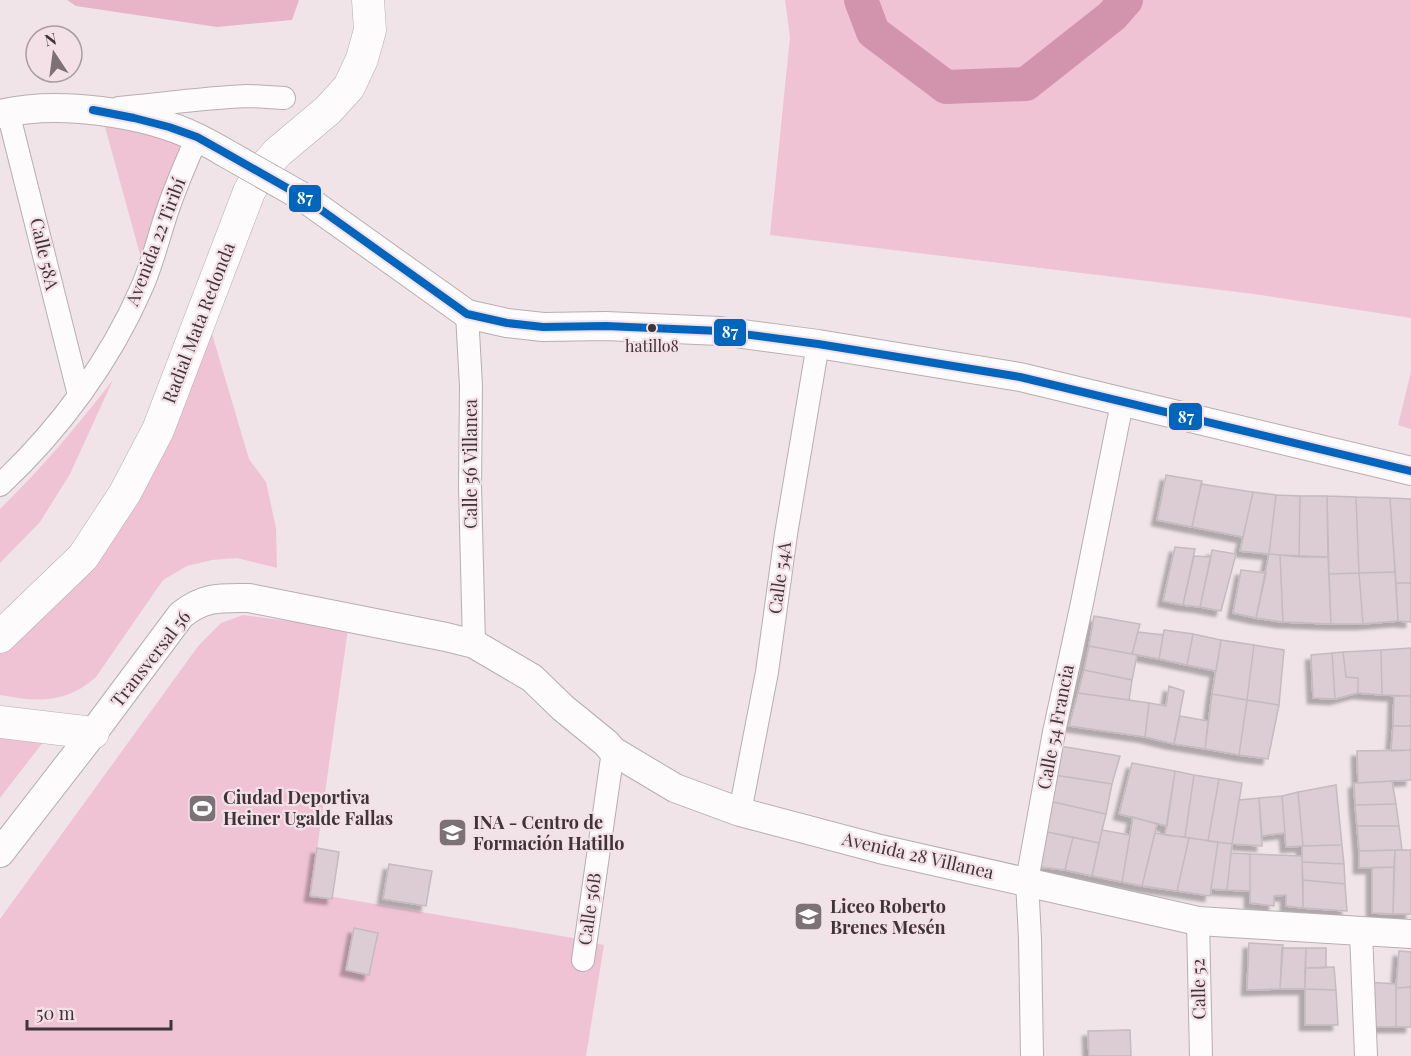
<svg xmlns="http://www.w3.org/2000/svg" width="1411" height="1056" font-family="'Playfair Display',serif">
  <style>
    .green { fill: #efc3d4 }
    .forest { fill: #e8b4c8 }
    .lines { fill: none; stroke-linecap: round; stroke-linejoin: round }
    .river { stroke: #d294ad; stroke-width: 34 }
    .building { fill: #dbcdd3; stroke: #c4bbbe; stroke-width: 1.5; filter: url(#shadow) }
    .minor-casing { stroke: #b7aeb1; stroke-width: 24 }
    .tertiary-casing { stroke: #b7aeb1; stroke-width: 30 }
    .secondary-casing { stroke: #b7aeb1; stroke-width: 33 }
    .minor { stroke: #fdfbfc; stroke-width: 22 }
    .tertiary { stroke: #fdfbfc; stroke-width: 28 }
    .secondary { stroke: #fdfbfc; stroke-width: 32 }
    .tertiary-bridge-casing { stroke: #b7aeb1; stroke-width: 30; stroke-linecap: butt }
    .tertiary-bridge { stroke: #fdfbfc; stroke-width: 28 }
    .bus-1-casing { stroke: #f4e0e7; stroke-width: 12 }
    .bus-1 { stroke: #0065bd; stroke-width: 8 }
    .bus-dot { fill: #3d3538; stroke: #f4e0e7; stroke-width: 2 }
    .labels { text-anchor: middle; stroke-width: 4.5; stroke-linejoin: round; paint-order: stroke }
    .bus-label { font-size: 16px; fill: #3d3538; stroke: #f4e0e7 }
    .street-label { font-size: 18px; fill: #3d3538; stroke: #f4e0e7 }
    .poi-label { font-size: 18px; font-weight: bold; fill: #3d3538; stroke: #f4e0e7; text-anchor: start }
    .line-badge { stroke: #f4e0e7; stroke-width: 2 }
    .badge-label { font-size: 16px; text-anchor: middle; font-weight: bold; fill: #fff }
  </style>
  <defs>
    <filter id="shadow"><feDropShadow dx="-5.5" dy="5.5" stdDeviation="1.5" flood-color="#0004"/></filter>
  </defs>
  <rect width="100%" height="100%" fill="#f0e4e8"/>
  <!-- green -->
  <path class="green" d="M785,0H1411V318L1254,294L770,235L790,37Z
    M102,116L186,139L144,269Z
    M207,317L249,459L266,482L276,528L277,568L237,558L212,560L187,566L163,580L96,677C66,704 38,702 0,695V636L53,590Z
    M1411,372V429L1398,425Z
    M113,380L70,474L40,522L0,563V509C41,469 78,425 113,380Z
    M243,615L348,629L311,893L573,938L604,945L586,1056H0V919L199,645L221,623Z
    M0,723L47,737L0,798Z"/>
  <!-- forest -->
  <path class="forest" d="M67,0H299L292,20L217,27L76,6Z"/>
  <g class="lines">
    <!-- river -->
    <path class="river" d="M861,0L873,32L946,87L1026,84L1112,16L1126,0"/>
  </g>
  <!-- building -->
  <path class="building" d="M1166,475L1202,481L1192,527L1157,520Z
    M1201,484L1253,492L1243,537L1192,527Z
    M1253,492L1276,495L1269,554L1240,551Z
    M1276,495L1300,496L1299,557L1269,554Z
    M1300,496H1327L1328,557H1299Z
    M1327,496L1356,497L1359,573L1329,574Z
    M1356,497L1390,498L1395,572L1359,573Z
    M1390,498L1411,499V583H1396Z
    M1175,547L1195,549L1183,605L1163,601Z
    M1212,550L1236,554L1221,611L1200,607Z
    M1269,554L1280,555L1283,622L1256,618Z
    M1280,555L1328,557L1331,624L1283,622Z
    M1194,556L1211,557L1200,607L1183,605Z
    M1241,570L1266,573L1256,618L1233,613Z
    M1395,572L1398,621L1363,624L1359,573Z
    M1359,573L1363,624H1331L1329,574Z
    M1396,583H1411V622L1398,621Z
    M1094,616L1140,624L1132,654L1089,646Z
    M1164,630L1193,634L1187,665L1159,659Z
    M1138,632L1163,635L1159,659L1132,654Z
    M1193,634L1221,640L1216,671L1187,665Z
    M1221,640L1254,645L1247,700L1212,694Z
    M1254,645L1284,650L1279,705L1247,700Z
    M1089,646L1137,655L1132,680L1084,670Z
    M1411,648V696L1382,695L1381,650Z
    M1381,650L1382,695L1358,693V678L1346,677L1343,652Z
    M1343,652L1346,677L1358,678V693L1335,699L1332,653Z
    M1332,653L1335,699L1313,698L1311,655Z
    M1084,670L1132,680L1129,700L1078,693Z
    M1169,686L1184,691L1174,744L1145,737L1149,703L1166,706Z
    M1078,693L1149,703L1145,737L1069,726Z
    M1212,694L1247,700L1239,755L1205,749Z
    M1394,696H1411V726H1393Z
    M1247,700L1279,705L1268,759L1239,755Z
    M1180,716L1208,721L1205,749L1174,744Z
    M1393,726H1411V750L1391,751Z
    M1060,746L1120,756L1112,784L1055,775Z
    M1411,750V780L1358,783L1357,751Z
    M1132,763L1175,771L1167,826L1119,814Z
    M1175,771L1194,775L1185,837L1165,835Z
    M1055,775L1112,784L1106,814L1049,801Z
    M1194,775L1219,779L1208,841L1185,837Z
    M1219,779L1242,783L1232,844L1208,841Z
    M1392,781L1396,804L1355,805L1354,783Z
    M1336,785L1342,845L1303,846L1298,792Z
    M1298,792L1303,846L1286,847L1282,796Z
    M1282,796L1285,833L1262,836L1259,798Z
    M1259,798L1262,846L1232,844L1239,800Z
    M1049,801L1106,814L1099,843L1047,832Z
    M1396,804L1399,826H1357L1355,805Z
    M1133,817L1157,824L1142,886L1122,882Z
    M1357,826H1399L1402,850L1359,851Z
    M1102,830L1130,835L1122,882L1092,876Z
    M1047,832L1073,837L1065,870L1040,867Z
    M1155,833L1189,838L1177,891L1142,886Z
    M1073,837L1099,843L1092,876L1065,870Z
    M1189,838L1218,842L1210,896L1177,891Z
    M1218,842L1232,844L1227,890L1211,889Z
    M1342,845L1344,864L1302,862V846Z
    M317,848L339,852L332,899L310,896Z
    M1395,850H1411V914H1393Z
    M1395,850L1394,867L1359,868V851Z
    M1231,853L1250,854V891L1227,890Z
    M1250,854L1302,856L1303,908L1286,906V895L1274,896V906L1250,903Z
    M1302,862L1344,864L1345,884L1303,880Z
    M389,864L432,871L426,906L383,899Z
    M1394,867L1393,914L1372,913V868Z
    M1303,880L1345,884L1347,911L1303,908Z
    M354,928L378,933L369,975L346,970Z
    M1249,943L1283,945L1280,989L1247,990Z
    M1282,948H1306L1305,989H1280Z
    M1306,948H1326V968H1305Z
    M1399,951L1411,952V987L1396,988Z
    M1334,967L1336,990L1305,989V968Z
    M1366,982L1396,984V1027H1365Z
    M1411,987V1027H1396V988Z
    M1305,989L1336,990L1338,1025H1305Z
    M1130,1030L1131,1056H1089L1088,1031Z"/>
  <g class="lines">
    <defs>
      <path id="minor" d="M119,108C161,104 204,98 246,96C259,96 272,97 284,98
        M8,112L79,395
        M467,314L471,386L470,487L474,644
        M0,485C59,430 110,361 142,287C153,262 159,235 168,209C176,185 187,161 197,137
        M740,812L767,672L786,534L818,344
        M1198,921L1201,1056
        M1361,932L1366,1056
        M583,960L613,751
        M1032,1056L1030,939L1027,881L1054,732L1082,603L1122,403"/>
      <path id="tertiary" d="M0,114C58,100 144,112 198,138C206,142 214,146 222,151
        M303,197L467,314L507,323L543,327L606,326L720,331L818,344L1020,377L1411,471
        M0,853L93,733L181,615C205,596 221,598 249,598L446,637L474,644L532,678L563,708L606,743L613,751L675,788L740,812L880,849L1198,921L1411,934"/>
      <path id="secondary" d="M0,637L83,557L125,493L158,430L249,192L260,172L278,152L328,110L349,87L362,59L370,30L368,0
        M0,722L93,733"/>
    </defs>
    <!-- minor casing -->
    <use href="#minor" class="minor-casing"/>
    <!-- tertiary casing -->
    <use href="#tertiary" class="tertiary-casing"/>
    <!-- secondary casing -->
    <use href="#secondary" class="secondary-casing"/>
    <!-- minor -->
    <use href="#minor" class="minor"/>
    <!-- tertiary -->
    <use href="#tertiary" class="tertiary"/>
    <!-- secondary -->
    <use href="#secondary" class="secondary"/>
    <defs>
      <path id="tertiary-bridge" d="M222,151L303,197"/>
    </defs>
    <!-- tertiary-bridge casing -->
    <use href="#tertiary-bridge" class="tertiary-bridge-casing"/>
    <!-- tertiary-bridge -->
    <use href="#tertiary-bridge" class="tertiary-bridge"/>
    <defs>
      <path id="bus-1" d="M93,110L134,118L169,127L197,137L222,151L303,197L467,314L507,323L543,327L606,326L720,331L818,344L1020,377L1411,471"/>
    </defs>
    <!-- bus-1 casing -->
    <use href="#bus-1" class="bus-1-casing"/>
    <!-- bus-1 -->
    <use href="#bus-1" class="bus-1"/>
  </g>
  <!-- icons -->
  <defs>
    <symbol id="stadium-square" viewBox="-11 -11 22 22"><rect x="-9" y="-9" width="18" height="18" rx="4" fill="#7c7276" stroke="#f4e0e7"/><path d="M0-5a6.5 5 0 1 0 0 10a6.5 5 0 1 0 0-10ZM-3.5-1.8h7v3.6h-7Z" fill="#fff"/></symbol>
    <symbol id="university-square" viewBox="-11 -11 22 22"><rect x="-9" y="-9" width="18" height="18" rx="4" fill="#7c7276" stroke="#f4e0e7"/><path d="M0-5L7-2L0 1L-7-2ZM-4 1L0 2.5L4 1V4Q0 6-4 4Z" fill="#fff"/></symbol>
    <symbol id="school-square" viewBox="-11 -11 22 22"><rect x="-9" y="-9" width="18" height="18" rx="4" fill="#7c7276" stroke="#f4e0e7"/><path d="M0-5L7-2L0 1L-7-2ZM-4 1L0 2.5L4 1V4Q0 6-4 4Z" fill="#fff"/></symbol>
  </defs>
  <g fill-rule="evenodd">
    <use href="#stadium-square" x="186" y="792" width="33" height="33"/>
    <use href="#university-square" x="436" y="816" width="33" height="33"/>
    <use href="#school-square" x="792" y="900" width="33" height="33"/>
  </g>
  <!-- markers -->
  <circle class="bus-dot" cx="652" cy="328" r="5"/>
  <g class="labels">
    <!-- bus labels -->
    <g class="bus-label">
      <text x="652" y="352">hatillo8</text>
    </g>
    <!-- street labels -->
    <g class="street-label">
      <text transform="translate(156 242) rotate(-69)" y="6">Avenida 22 Tiribí</text>
      <text transform="translate(44 254) rotate(77)" y="6">Calle 58A</text>
      <text transform="translate(199 323) rotate(-69)" y="6">Radial Mata Redonda</text>
      <text transform="translate(471 464) rotate(-90)" y="6">Calle 56 Villanea</text>
      <text transform="translate(780 578) rotate(-82)" y="6">Calle 54A</text>
      <text transform="translate(151 659) rotate(-52)" y="6">Transversal 56</text>
      <text transform="translate(1056 727) rotate(-79)" y="6">Calle 54 Francia</text>
      <text transform="translate(918 856) rotate(13)" y="6">Avenida 28 Villanea</text>
      <text transform="translate(590 909) rotate(-82)" y="6">Calle 56B</text>
      <text transform="translate(1199 989) rotate(-91)" y="6">Calle 52</text>
    </g>
    <!-- poi labels -->
    <g class="poi-label">
      <text x="223" y="804">Ciudad Deportiva<tspan x="223" dy="21">Heiner Ugalde Fallas</tspan></text>
      <text x="473" y="829">INA - Centro de<tspan x="473" dy="21">Formación Hatillo</tspan></text>
      <text x="830" y="913">Liceo Roberto<tspan x="830" dy="21">Brenes Mesén</tspan></text>
    </g>
  </g>
  <g class="line-badge">
    <rect x="288" y="184" width="34" height="29" rx="6" fill="#0065bd"/>
    <rect x="713" y="318" width="34" height="29" rx="6" fill="#0065bd"/>
    <rect x="1168" y="402" width="35" height="29" rx="6" fill="#0065bd"/>
  </g>
  <g class="badge-label">
    <text x="305" y="204">87</text>
    <text x="730" y="338">87</text>
    <text x="1186" y="423">87</text>
  </g>
  <!-- north arrow -->
  <g transform="translate(54 54) rotate(347)"><circle r="28" fill="#f4e0e7" stroke="#ab9ca1" stroke-width="1.5"/>
  <path d="M0-4.5L10 22L0 15L-10 22Z" fill="#7c7276"/>
  <text y="-9" font-size="16" font-weight="bold" text-anchor="middle" fill="#3d3538">N</text>
  </g>
  <!-- scale -->
  <path d="M27 1020v9h144v-9" fill="none" stroke="#3d3538" stroke-width="3"/>
  <text x="36" y="1020" font-size="18" fill="#3d3538" stroke="#f4e0e7" stroke-width="4.5" paint-order="stroke">50 m</text>
</svg>
